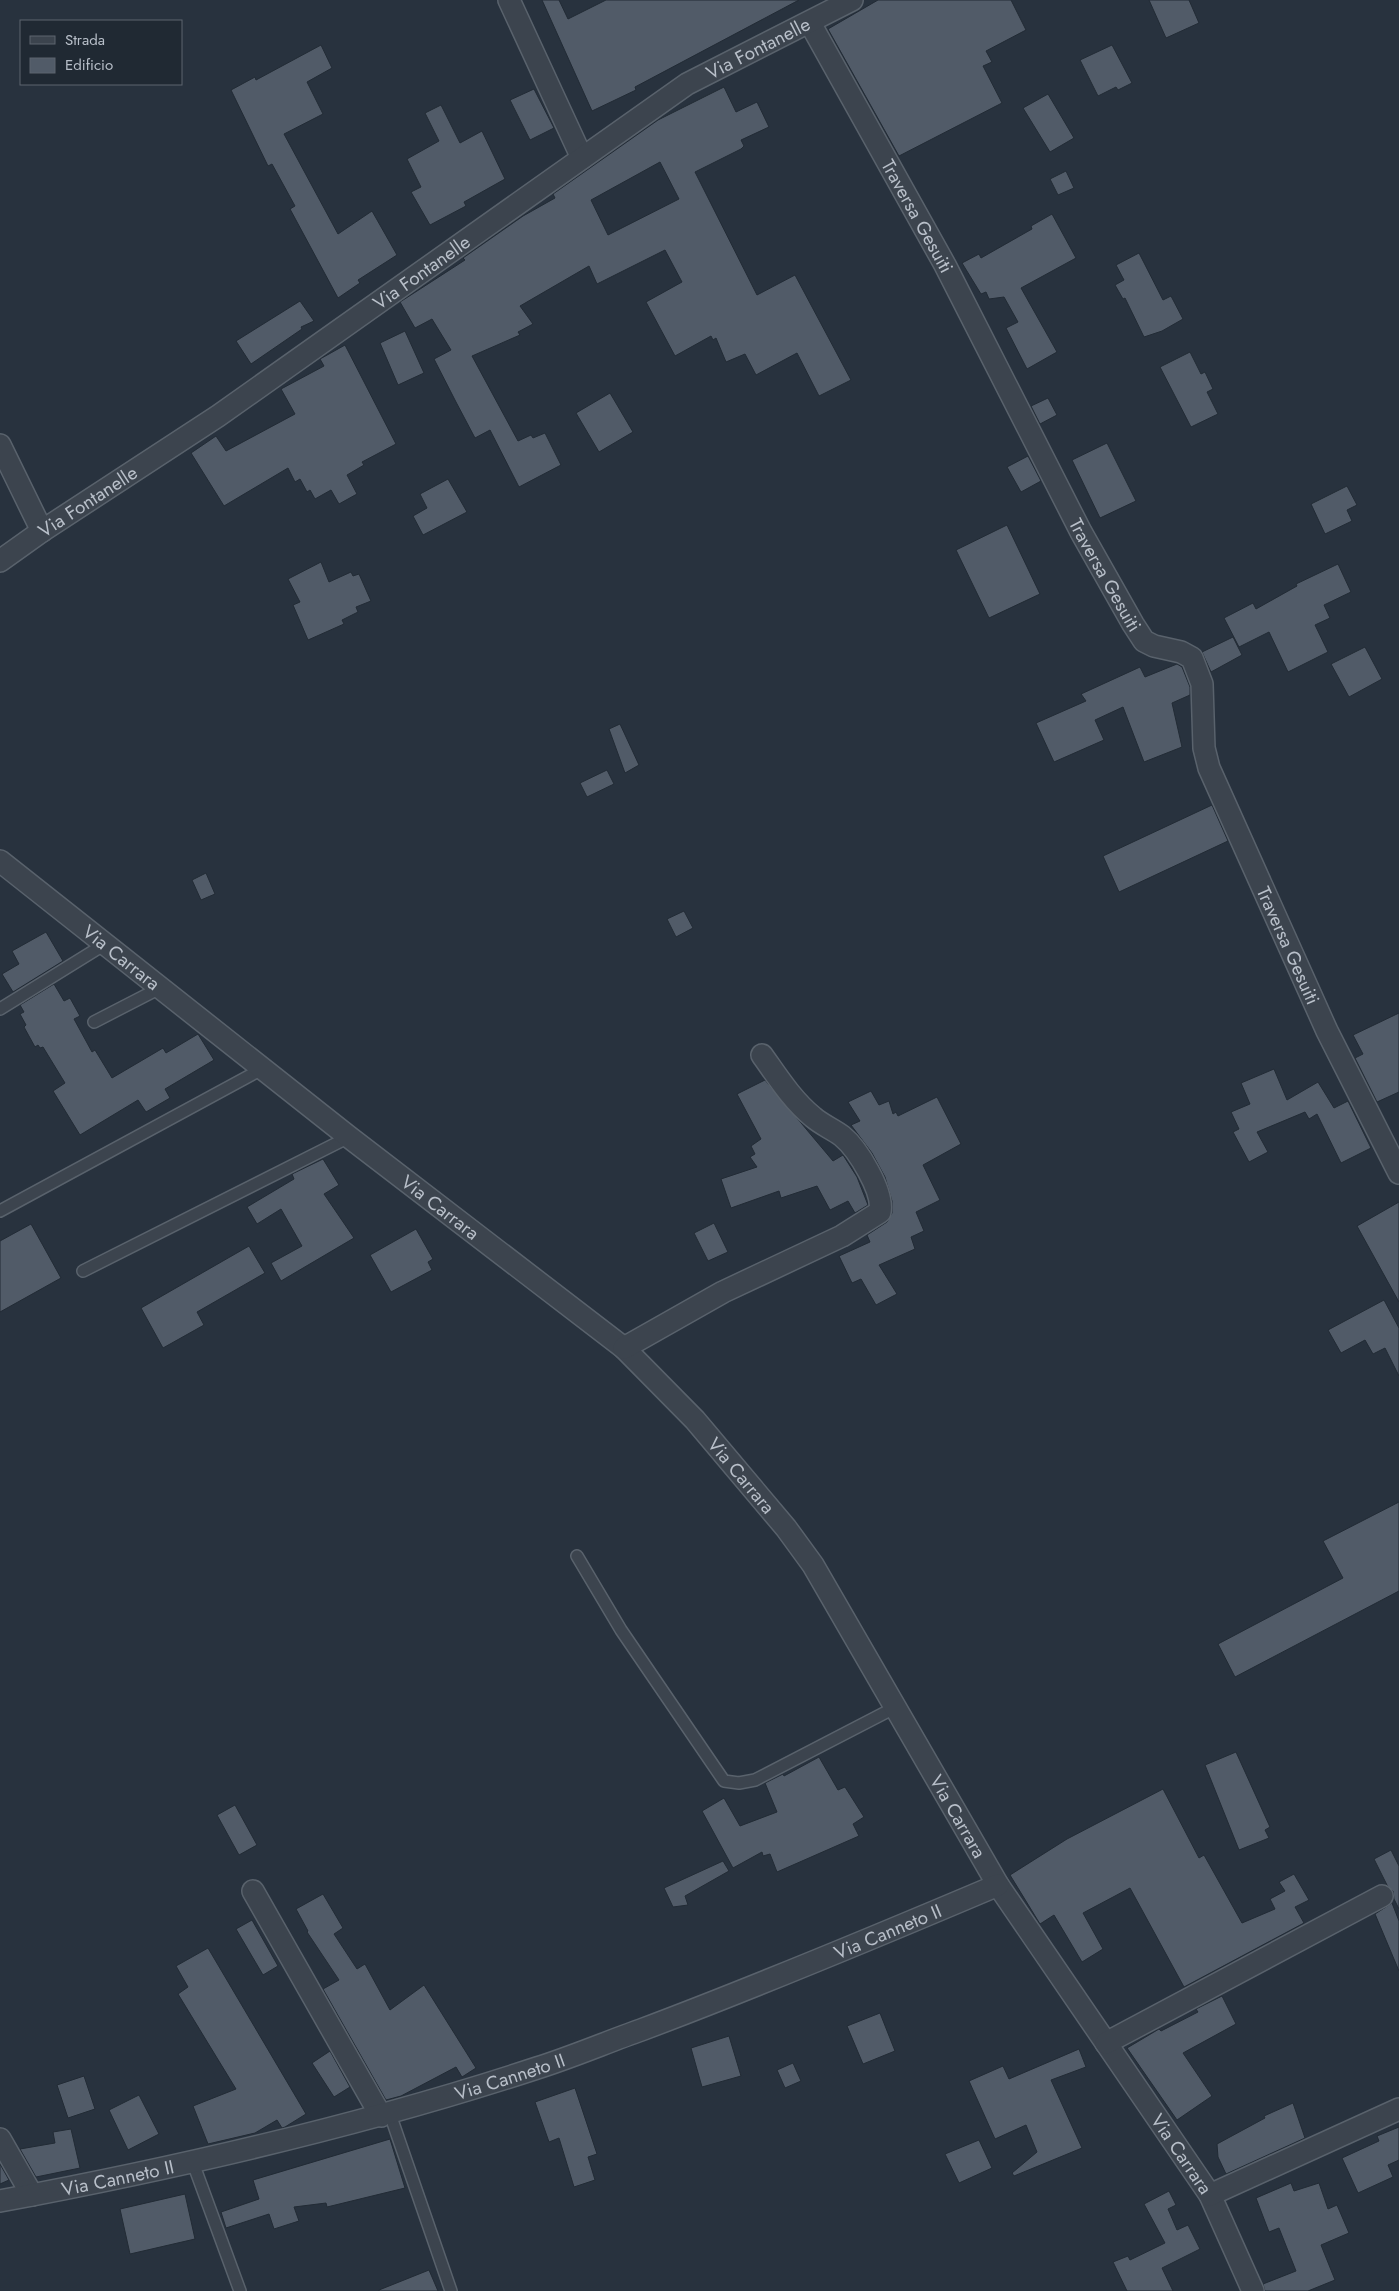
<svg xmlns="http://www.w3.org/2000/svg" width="1399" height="2291" font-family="Jost,sans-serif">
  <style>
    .building { fill: #515b68; stroke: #222b35; fill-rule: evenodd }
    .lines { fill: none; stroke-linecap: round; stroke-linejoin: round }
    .lane-casing { stroke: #59626c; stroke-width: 14 }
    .street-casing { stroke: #59626c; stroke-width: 24 }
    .lane { stroke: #3c444e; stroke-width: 11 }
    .street { stroke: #3c444e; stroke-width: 21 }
    .labels { text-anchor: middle; stroke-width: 5; stroke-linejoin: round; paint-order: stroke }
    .street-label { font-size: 19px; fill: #b8bfc9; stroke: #202933 }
  </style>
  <rect width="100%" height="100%" fill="#28323e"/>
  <!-- building -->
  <path class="building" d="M542,0H559L568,19L606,0H799L635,87L636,90L592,111Z
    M878,0H1011L1026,30L986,51L992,62L983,66L1002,103L899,156L828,29Z
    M1149,0H1189L1199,23L1166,38Z
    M321,45L332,68L307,82L323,114L284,134L338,234L372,211L397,255L358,280L360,283L338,298L290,209L295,206L272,164L268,166L231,90L255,77L256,80Z
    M1112,45L1132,83L1118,90L1116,87L1098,96L1080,60Z
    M724,87L736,112L757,102L769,127L741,140L744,146L741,149L695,172L757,295L795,275L851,380L819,396L797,353L756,375L745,354L726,362L716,338L713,340L711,336L675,356L646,302L682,282L665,250L597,284L589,266L520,306L533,324L518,332L520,335L472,356L518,441L531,435L533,438L545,433L561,465L519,487L490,430L475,438L456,402L434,359L451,350L432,319L415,328L400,302L465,260L463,258L523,216L555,198L553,194L658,120ZM660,162L679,199L608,235L591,200Z
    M534,89L554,128L530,140L510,100Z
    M1048,94L1074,138L1050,152L1023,108Z
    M441,105L460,143L482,131L505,179L464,202L466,206L430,225L411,192L421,187L407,159L439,141L425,113Z
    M1066,171L1074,188L1058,195L1050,179Z
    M1052,214L1076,258L1021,288L1057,352L1027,369L1006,328L1018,322L1004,297L989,299L986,292L981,294L962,263L979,254L981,258L1032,229L1031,226Z
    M1139,253L1163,300L1171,296L1183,319L1162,331L1144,337L1125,298L1123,299L1115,285L1124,280L1116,265Z
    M300,301L314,321L301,327L302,329L251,364L236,341Z
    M405,331L424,373L398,385L380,343Z
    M345,345L396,444L362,462L364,465L347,475L357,494L339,504L331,490L315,499L310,490L307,492L300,479L295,482L288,468L224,506L191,453L216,436L226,451L295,414L281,389L324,366L320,359Z
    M1190,352L1201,374L1205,372L1213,389L1207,392L1218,414L1191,427L1160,367Z
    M610,393L633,432L599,452L576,413Z
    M1048,398L1057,415L1040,424L1031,406Z
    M1107,443L1136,501L1100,518L1072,460Z
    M1028,456L1041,481L1021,492L1007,467Z
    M448,479L467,512L423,535L413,516L427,508L420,494Z
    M1347,486L1357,505L1347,510L1352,521L1325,534L1311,504Z
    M1007,525L1040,594L989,618L956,550Z
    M321,562L329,582L351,572L353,576L359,574L371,601L356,607L358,612L342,620L344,624L308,640L293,605L300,602L288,579Z
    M1338,564L1351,592L1324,605L1330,618L1315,625L1328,652L1288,672L1269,632L1239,647L1224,618L1253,603L1256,609L1297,586L1296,584Z
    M1233,637L1242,655L1211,672L1202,652Z
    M1365,647L1382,679L1349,697L1331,664Z
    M1177,664L1182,667L1190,687V695L1172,703L1182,747L1144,762L1123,707L1095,720L1104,740L1054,762L1036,723L1086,701L1081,694L1140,667L1145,677Z
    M620,724L639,765L625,773L609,729Z
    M607,770L614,784L587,797L580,783Z
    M1212,805L1228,841L1119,892L1103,856Z
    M206,873L215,894L201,900L192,880Z
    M684,911L693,928L676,937L667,919Z
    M46,932L63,961L13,992L2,974L19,964L12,951Z
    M54,984L64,1001L70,998L80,1016L74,1019L92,1052L95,1050L112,1078L163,1048L166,1053L198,1034L214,1060L165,1089L170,1098L146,1112L138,1100L80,1135L53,1091L65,1083L43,1047L40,1048L38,1045L35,1047L24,1027L26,1025L20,1014L24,1012L20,1005Z
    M1399,1013V1092L1377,1102L1355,1058L1363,1054L1353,1035Z
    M1274,1069L1287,1100L1318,1082L1334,1108L1348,1101L1371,1148L1341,1163L1317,1114L1309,1119L1305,1112L1257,1132L1268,1152L1249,1162L1233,1132L1239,1129L1231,1112L1250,1104L1241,1083Z
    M765,1080L833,1161L843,1155L857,1177L868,1205L855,1213L848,1201L830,1210L817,1186L781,1198L779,1191L731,1208L721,1179L757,1167L750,1157L755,1154L751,1146L761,1139L737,1094Z
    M871,1091L879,1105L889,1101L893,1114L896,1112L898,1116L937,1097L961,1144L923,1165L940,1200L916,1212L924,1231L911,1237L915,1249L879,1265L897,1294L876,1305L861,1279L852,1283L839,1256L870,1242L867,1235L887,1222L892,1213V1201L885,1177L872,1153L851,1125L860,1121L848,1102Z
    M323,1159L339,1185L324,1194L354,1238L281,1281L271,1263L302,1246L281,1209L257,1224L247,1207L294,1179L292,1174Z
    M1399,1202V1302L1357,1226Z
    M714,1223L728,1252L708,1261L694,1233Z
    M31,1224L61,1278L0,1312V1241Z
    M416,1229L433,1259L428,1262L432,1270L391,1292L370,1255Z
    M249,1246L265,1273L197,1312L204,1325L163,1348L141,1308Z
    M1384,1300L1399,1328V1376L1385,1348L1373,1354L1365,1340L1341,1353L1328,1330Z
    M1399,1502V1591L1235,1677L1218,1644L1343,1578L1323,1541Z
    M1236,1752L1270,1827L1265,1830L1269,1838L1239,1850L1205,1765Z
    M819,1757L838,1790L845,1787L864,1817L853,1824L859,1836L777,1872L770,1854L763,1856L762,1852L733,1868L702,1811L724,1798L740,1826L777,1812L765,1783L783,1774L784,1776Z
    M1163,1789L1199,1858L1204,1855L1242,1923L1275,1909L1270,1899L1285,1891L1279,1882L1294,1874L1309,1900L1295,1907L1304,1923L1184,1987L1130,1888L1083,1913L1103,1949L1082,1962L1054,1915L1040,1924L1010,1875L1067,1839Z
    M235,1805L257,1845L239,1855L217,1815Z
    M1391,1850L1399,1866V1909L1394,1899L1393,1891L1387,1885L1374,1859Z
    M723,1861L729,1871L685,1896L688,1905L673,1907L664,1888Z
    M323,1894L343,1928L334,1934L357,1969L365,1964L390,2010L424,1985L476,2068L462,2077L456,2067L401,2096L386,2100L323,1989L339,1980L307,1932L308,1931L296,1909Z
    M1392,1903L1399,1921V1971L1375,1914Z
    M252,1920L278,1966L263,1975L236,1929Z
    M208,1948L306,2114L285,2127L282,2128L277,2120L255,2133L208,2144L193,2106L236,2089L178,1994L188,1987L176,1966Z
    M1222,1996L1236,2024L1183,2053L1212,2096L1177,2120L1127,2048L1159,2029L1161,2031L1198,2012L1196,2009Z
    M880,2013L895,2051L863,2064L847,2026Z
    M729,2036L741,2076L702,2087L691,2048Z
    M1079,2049L1086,2067L1051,2080L1082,2148L1014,2176L1012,2173L1037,2152L1026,2125L995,2139L969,2081L1003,2066L1009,2079Z
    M330,2051L350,2087L334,2097L312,2063Z
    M793,2063L801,2081L785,2088L777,2070Z
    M84,2076L95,2109L68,2118L57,2085Z
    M575,2088L597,2154L588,2157L595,2180L574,2187L559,2138L549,2142L535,2102Z
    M139,2095L159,2134L128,2150L109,2110Z
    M1293,2103L1305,2138L1226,2174L1218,2157L1217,2144L1265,2118L1264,2116Z
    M1399,2127V2160L1388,2165L1393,2177L1358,2193L1342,2158L1379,2141L1377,2136Z
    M71,2129L80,2168L36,2177L20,2149L55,2143L53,2132Z
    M390,2139L405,2188L327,2207L326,2203L294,2207L299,2221L274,2229L269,2214L226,2228L221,2212L259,2199L253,2180Z
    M979,2140L992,2168L959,2183L945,2154Z
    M0,2164L9,2180L0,2184Z
    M1291,2183L1294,2191L1319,2183L1328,2209L1337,2205L1349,2233L1321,2245L1335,2280L1308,2291H1265L1263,2284L1296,2271L1279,2228L1269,2232L1256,2198Z
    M1169,2191L1176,2205L1168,2209L1177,2230L1188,2225L1200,2249L1162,2268L1173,2291H1127L1113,2262L1128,2256L1130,2260L1165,2243L1144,2204Z
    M185,2194L195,2239L130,2254L120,2209Z
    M429,2270L438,2291H379V2290Z"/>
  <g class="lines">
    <defs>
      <path id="lane" d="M0,1009L105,944
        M94,1022L160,988
        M0,1211L262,1069
        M83,1271L349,1137
        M577,1556L621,1630L724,1781L739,1783L755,1780L896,1707
        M390,2114L451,2291
        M193,2163L240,2291"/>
      <g id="street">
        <path d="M509,0L582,158"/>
        <path id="s1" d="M810,23L945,265L1081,532L1133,624L1144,641L1154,646L1181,652L1192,658L1202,684L1204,748L1209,768L1327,1031L1399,1173"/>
        <path d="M0,445L42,531"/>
        <path id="s2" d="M0,561L42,531L218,416L687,84L852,0"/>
        <path id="s3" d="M0,861L349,1137L624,1348L695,1420L786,1528L813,1565L998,1885L1210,2195L1253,2291"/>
        <path d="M624,1348L723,1292L842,1236L880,1212C884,1192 858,1149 842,1136C833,1129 822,1125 813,1117C792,1100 777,1076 762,1055"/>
        <path d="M253,1891L381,2116"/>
        <path d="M1106,2043L1382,1896"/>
        <path d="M0,2139L32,2195"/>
        <path d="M1210,2195L1399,2109"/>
        <path id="s4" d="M0,2201C182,2167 361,2126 537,2068C572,2057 607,2042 641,2030C761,1985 880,1935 998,1885"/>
      </g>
    </defs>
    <!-- lane casing -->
    <use href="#lane" class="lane-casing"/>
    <!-- street casing -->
    <use href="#street" class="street-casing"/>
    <!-- lane -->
    <use href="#lane" class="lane"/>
    <!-- street -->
    <use href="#street" class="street"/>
  </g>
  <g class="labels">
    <!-- street labels -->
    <g class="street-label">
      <text dy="7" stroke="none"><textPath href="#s2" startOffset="916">Via Fontanelle</textPath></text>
      <text dy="7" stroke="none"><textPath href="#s1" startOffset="221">Traversa Gesuiti</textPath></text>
      <text dy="7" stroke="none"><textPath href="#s2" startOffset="511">Via Fontanelle</textPath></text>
      <text dy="7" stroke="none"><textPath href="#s2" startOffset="106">Via Fontanelle</textPath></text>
      <text dy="7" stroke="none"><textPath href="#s1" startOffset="626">Traversa Gesuiti</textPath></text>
      <text dy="7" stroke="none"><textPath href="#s1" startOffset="1061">Traversa Gesuiti</textPath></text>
      <text dy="7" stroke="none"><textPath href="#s3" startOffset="155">Via Carrara</textPath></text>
      <text dy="7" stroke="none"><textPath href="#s3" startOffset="560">Via Carrara</textPath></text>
      <text dy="7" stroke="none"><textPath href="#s3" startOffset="965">Via Carrara</textPath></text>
      <text dy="7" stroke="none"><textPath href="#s3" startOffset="1370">Via Carrara</textPath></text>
      <text dy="7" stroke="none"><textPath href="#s4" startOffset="930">Via Canneto II</textPath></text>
      <text dy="7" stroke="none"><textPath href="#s4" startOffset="525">Via Canneto II</textPath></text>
      <text dy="7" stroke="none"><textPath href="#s3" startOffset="1775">Via Carrara</textPath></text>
      <text dy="7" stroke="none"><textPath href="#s4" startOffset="120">Via Canneto II</textPath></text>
    </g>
  </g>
  <!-- legend -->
  <rect x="20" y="20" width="162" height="65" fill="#202933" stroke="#5d656f"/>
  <rect x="30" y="36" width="25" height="8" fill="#3c444e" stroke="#5d656f"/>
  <text x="65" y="45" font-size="15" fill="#b8bfc9">Strada</text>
  <rect x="30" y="58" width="25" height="15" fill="#515b68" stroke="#5d656f"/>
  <text x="65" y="70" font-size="15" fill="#b8bfc9">Edificio</text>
</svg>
